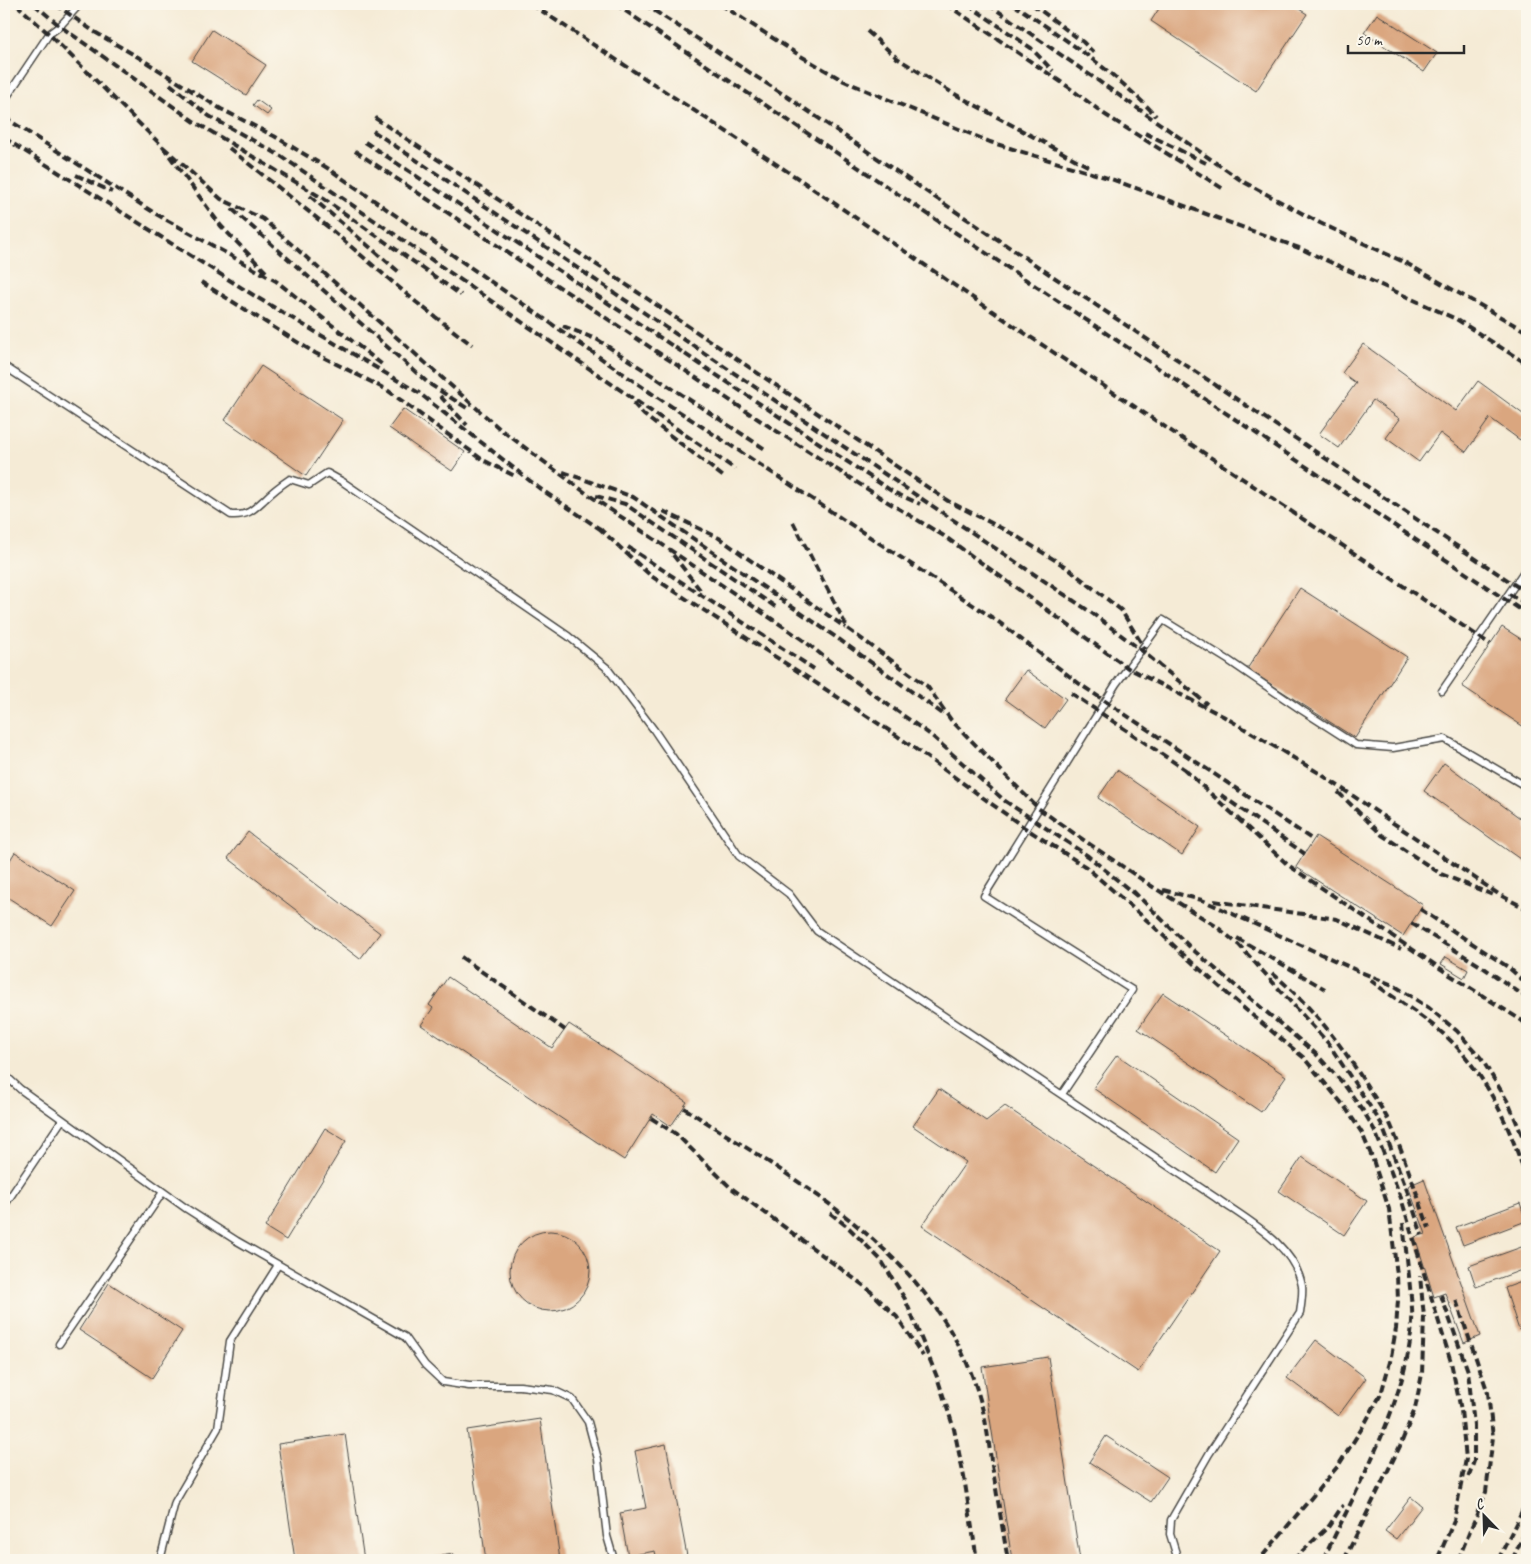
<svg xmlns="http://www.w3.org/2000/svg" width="1531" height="1564" font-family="Caveat,sans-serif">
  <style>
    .building { fill: #daa67f }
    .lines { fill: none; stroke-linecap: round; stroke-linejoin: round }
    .service-casing { stroke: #494845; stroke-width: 9 }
    .service { stroke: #fff; stroke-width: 6 }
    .rail { stroke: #2b2b2b; stroke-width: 4; stroke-dasharray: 8 4; stroke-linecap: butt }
  </style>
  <rect width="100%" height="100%" fill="#fbf7ec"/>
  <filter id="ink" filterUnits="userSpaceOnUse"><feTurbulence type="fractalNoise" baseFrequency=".02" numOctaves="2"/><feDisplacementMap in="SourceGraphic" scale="10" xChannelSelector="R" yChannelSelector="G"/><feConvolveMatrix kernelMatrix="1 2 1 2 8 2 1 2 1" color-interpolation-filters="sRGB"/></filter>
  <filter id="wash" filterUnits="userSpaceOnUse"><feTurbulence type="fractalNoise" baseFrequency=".0096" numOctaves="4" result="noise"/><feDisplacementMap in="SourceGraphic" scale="20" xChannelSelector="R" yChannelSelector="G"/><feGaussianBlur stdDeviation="1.12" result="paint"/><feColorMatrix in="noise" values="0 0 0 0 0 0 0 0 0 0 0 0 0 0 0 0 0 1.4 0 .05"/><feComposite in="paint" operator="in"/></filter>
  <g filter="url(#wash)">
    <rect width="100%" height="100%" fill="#f5ebd6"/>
    <g id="blocks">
      <!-- building -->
      <path class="building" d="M1162,4H1291L1307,14L1256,91L1151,21Z
        M1377,14L1437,53L1424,72L1364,33Z
        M212,30L266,65L246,95L192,61Z
        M257,100L271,110L267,115L253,105Z
        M1363,344L1456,411L1478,381L1527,417V430L1520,440L1490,418L1466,452L1440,433L1419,462L1386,438L1400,419L1373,400L1339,448L1319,434L1356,383L1342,373Z
        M261,366L343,420L306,476L225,420Z
        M403,409L465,452L452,471L389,428Z
        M1300,588L1407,657L1355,738L1247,669Z
        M1502,627L1527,643V729L1462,686Z
        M1026,670L1066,699L1045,728L1005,699Z
        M1444,763L1527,823V864L1424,791Z
        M1117,770L1200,827L1182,855L1098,798Z
        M248,832L380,933L360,959L228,858Z
        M1316,836L1423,905L1403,936L1296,867Z
        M15,852L75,891L52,926L4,895V870Z
        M1446,957L1468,970L1464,978L1441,964Z
        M448,977L552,1048L569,1024L687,1102L671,1126L653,1114L624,1160L421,1025L433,1008L429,1005Z
        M1163,993L1286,1076L1261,1112L1138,1029Z
        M1117,1055L1238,1138L1215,1172L1093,1088Z
        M939,1089L986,1121L1005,1106L1220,1251L1138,1372L922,1226L966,1162L913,1126Z
        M325,1128L346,1141L286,1240L265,1227Z
        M1302,1157L1367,1201L1344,1235L1279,1191Z
        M1424,1179L1480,1336L1464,1343L1445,1293L1434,1297L1415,1237L1426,1234L1408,1186Z
        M1520,1203L1526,1221L1463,1245L1456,1227Z
        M510 1271a40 40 0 1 1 80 0a40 40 0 1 1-80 0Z
        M1527,1245V1268L1476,1287L1469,1266Z
        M1527,1280V1327L1519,1330L1505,1288Z
        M109,1283L182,1331L152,1378L79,1330Z
        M1316,1340L1366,1378L1338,1416L1287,1378Z
        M1048,1357L1080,1560H1012L982,1367Z
        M540,1419L560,1560H486L467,1430Z
        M345,1434L364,1560H295L278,1444Z
        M1106,1436L1168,1477L1151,1502L1089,1462Z
        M666,1444L687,1556L666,1560H657L655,1551L628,1556L620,1513L646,1508L635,1451Z
        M1411,1497L1422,1506L1396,1539L1385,1531Z
        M453,1554L454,1560H422V1559Z"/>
    </g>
  </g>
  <g filter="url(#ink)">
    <use href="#blocks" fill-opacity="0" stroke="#494845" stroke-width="1"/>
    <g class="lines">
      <defs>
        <path id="service" d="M4,101L49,34L60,26L80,4
          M4,366L231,515C248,516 253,510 265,499C272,492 281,485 290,479L309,485L327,473L343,482L568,636L607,668L654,730L739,856L789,894L817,931L1216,1198C1248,1221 1294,1244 1302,1286C1303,1294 1301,1305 1300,1313L1209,1454L1171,1520L1170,1534L1178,1560
          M1442,691L1527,567
          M4,1074L20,1089L187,1209L237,1241L405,1337L425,1365L443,1382L469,1386H520L553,1390L572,1399L588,1422L598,1459L607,1536L614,1560
          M1062,1094L1132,990L984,896L1116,684L1163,620L1228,660L1300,709L1356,745L1393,748L1445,739L1527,787
          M4,1206L62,1120
          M59,1344L163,1192
          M160,1560L175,1502L218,1428L230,1341L278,1265"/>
      </defs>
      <!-- service casing -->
      <use href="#service" class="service-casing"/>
      <!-- service -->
      <use href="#service" class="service"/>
      <!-- rail -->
      <path class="rail" d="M16,4L49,34L163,147L221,226L266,272
        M34,4L60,26L195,122L324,199L461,295
        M55,4L93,31L138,57L221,109L274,136L329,169L651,393L996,620L1081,685L1313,840
        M531,4L796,177L1017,328L1490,644
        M615,4L956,233L1527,614
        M644,4L789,98L955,211L1527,593
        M720,4L799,55L844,81L990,142L1111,179L1299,248L1456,319L1527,364
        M946,4L1067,86L1104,114L1225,190
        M967,4L1031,48L1053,71
        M988,4L1242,181L1320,223L1406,263L1527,332
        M1013,4C1063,38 1115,71 1156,116
        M1032,4L1083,42L1094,53
        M867,31L897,58L951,92L1091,168
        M170,84L209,116L281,156L735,469
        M4,117L156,214L276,281L384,366
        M375,118L606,271L948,501L1013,534L1066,567L1121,610L1145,649
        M373,131L1089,611L1141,650L1207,704
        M1145,133L1208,164
        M4,138L258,298L419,393L539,488L603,531
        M365,142L893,492L920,504
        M163,147L221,199L263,219L500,429L586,493L803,640L852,679L932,736L1005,801L1088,856L1138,897
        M229,148L328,227L416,302L472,345
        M355,151L764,423L886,501L944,536L1128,668L1223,716L1319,773L1500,895L1527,909
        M76,175L112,192
        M310,196L399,272
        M232,209L428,383L470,410
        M201,282L315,353L387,390L483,460L517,477
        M563,326L598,340L765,449
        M440,396L467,425
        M633,403L644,415L725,478
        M563,472L633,497L840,640L943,714
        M596,496L625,504L777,608
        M663,511L719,538L846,628
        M793,522L848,629L927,686L951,720L1038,808L1085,841L1153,887L1216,926L1239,945L1328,1043L1381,1123L1408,1193L1422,1235
        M599,528L651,576L896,735L1025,828L1086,867L1150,923L1186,957L1246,1010L1303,1057L1345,1107L1362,1133L1372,1157L1389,1209L1397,1275L1398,1300L1396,1329L1390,1362L1381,1394L1364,1425L1338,1466L1259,1560
        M628,547L814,669
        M673,555L701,591
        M1509,594L1527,604
        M1071,693L1190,773
        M1184,769L1288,865L1450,975L1521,1020L1527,1025
        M1338,792L1382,835L1441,874L1493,895
        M1221,795L1305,854
        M1163,890L1202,900L1358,971L1395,986L1429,1008L1457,1031L1481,1058L1508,1102L1527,1147
        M1133,891L1192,949L1316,1054L1343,1083L1364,1112L1375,1131L1401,1198L1451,1362L1461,1410L1466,1459L1454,1521L1437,1560
        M1214,901L1337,919L1401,949
        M1420,909L1508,967L1527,984
        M1411,923L1484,968L1527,998
        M1237,938L1325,989
        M461,957L565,1030
        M1272,973C1312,1006 1342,1045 1369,1089C1377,1101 1386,1114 1392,1128C1406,1161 1417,1195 1429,1228
        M1370,980C1396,1000 1427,1018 1450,1040C1489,1078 1511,1130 1527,1180
        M684,1108C803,1185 947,1261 983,1411C987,1427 989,1444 991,1460C997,1493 1002,1527 1008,1560
        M651,1118L676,1134L730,1187L867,1288L897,1317L923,1356
        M830,1213L849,1228L881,1260L905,1299L937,1377L954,1429L964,1477L977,1560
        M1441,1295L1468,1371L1474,1425V1461L1467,1481
        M1456,1300L1488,1393L1493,1437L1486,1492L1458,1560
        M1293,1560L1329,1526L1343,1505
        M1323,1560C1356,1490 1408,1399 1412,1322C1413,1306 1410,1292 1409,1276C1407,1259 1405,1241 1403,1223
        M1344,1560L1400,1446L1415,1409L1422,1374L1424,1317L1420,1276
        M1498,1560L1527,1501
        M1512,1560L1526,1530"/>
    </g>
  </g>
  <!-- margin -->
  <rect width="1531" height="1564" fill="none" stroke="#fbf7ec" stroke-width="20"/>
  <!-- north arrow -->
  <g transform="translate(1484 1516) rotate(337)" stroke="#fbf7ec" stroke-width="4" paint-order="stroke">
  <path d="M0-4L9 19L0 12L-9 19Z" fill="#2b2b2b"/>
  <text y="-8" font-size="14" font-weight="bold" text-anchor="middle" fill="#2b2b2b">С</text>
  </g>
  <!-- scale -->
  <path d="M1348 45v8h116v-8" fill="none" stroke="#2b2b2b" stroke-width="2.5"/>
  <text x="1356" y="45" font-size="15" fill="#2b2b2b" stroke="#fbf7ec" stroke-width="4" paint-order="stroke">50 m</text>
</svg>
